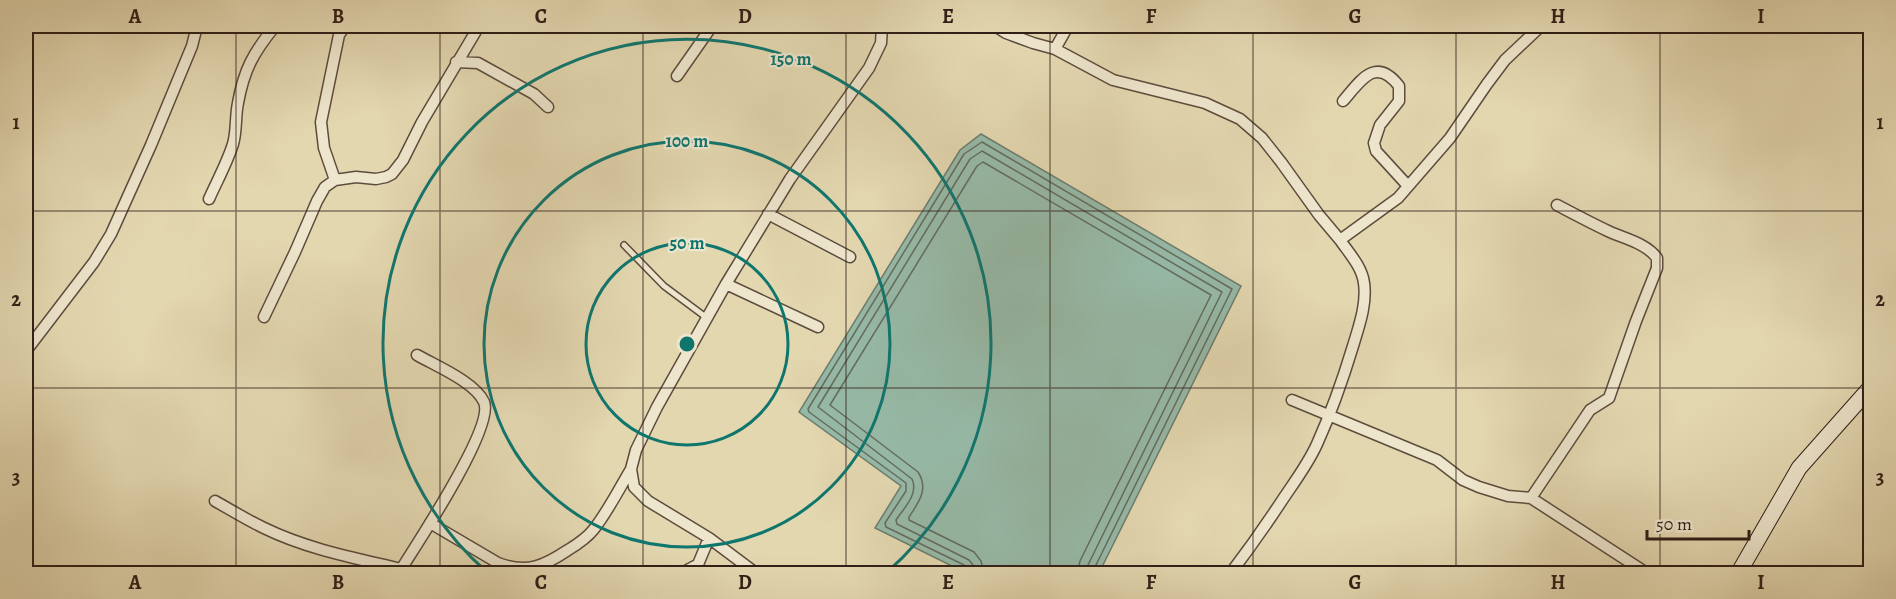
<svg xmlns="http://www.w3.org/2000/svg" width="1896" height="599" font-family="Alegreya,serif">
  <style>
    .water { fill: #96baa8; stroke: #6d7c6e; stroke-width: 1.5 }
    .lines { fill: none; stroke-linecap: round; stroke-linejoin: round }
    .shore { stroke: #636c60; stroke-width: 1.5 }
    .lane-casing { stroke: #5d4c3d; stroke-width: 8 }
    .street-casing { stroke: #5d4c3d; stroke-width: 13 }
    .secondary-casing { stroke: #301e17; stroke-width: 17 }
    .lane { stroke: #ede5cc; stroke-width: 5 }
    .street { stroke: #ede5cc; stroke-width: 10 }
    .secondary { stroke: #ede5cc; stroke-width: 15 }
    .grid { fill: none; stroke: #301e17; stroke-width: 1.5; stroke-opacity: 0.55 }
    .ring { fill: none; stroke: #0f766e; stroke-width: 3 }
    .centre { fill: #0f766e; stroke: #ede5cc; stroke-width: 3 }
    .ring-label { font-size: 18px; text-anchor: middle; font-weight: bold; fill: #0f766e; stroke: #ede5cc; stroke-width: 4.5; stroke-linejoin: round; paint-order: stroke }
    .neatline { fill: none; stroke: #301e17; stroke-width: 2 }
    .grid-label { font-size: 20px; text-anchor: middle; font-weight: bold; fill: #301e17 }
  </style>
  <rect width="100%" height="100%" fill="#e3d7b0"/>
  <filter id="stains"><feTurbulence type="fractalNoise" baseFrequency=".00333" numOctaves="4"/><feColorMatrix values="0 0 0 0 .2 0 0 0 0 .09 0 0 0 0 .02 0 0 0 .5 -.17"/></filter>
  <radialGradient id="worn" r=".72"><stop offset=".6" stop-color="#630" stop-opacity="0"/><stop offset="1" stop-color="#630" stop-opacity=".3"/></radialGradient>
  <!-- water -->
  <path class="water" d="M981,134L1241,286L1099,573H966L875,528L901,486L799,412L960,150Z"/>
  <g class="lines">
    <!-- shore -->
    <path class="shore" d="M967,574V569L964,565L886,527L885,523L906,491V483L809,412L808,409L964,154L982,142L1232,289L1094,569V574
      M975,574L973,565L969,560L897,524L896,520C904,508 919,494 912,479L818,407L970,159L982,151L1222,292L1088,565L1086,574
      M984,574L981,561L974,552L909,520V517C919,502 929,489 918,472L830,405L977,166L983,162L1211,295L1080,561L1077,574"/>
    <defs>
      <path id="lane" d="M624,245L664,286L707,318"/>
      <path id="street" d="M995,26L1006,33L1033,43L1055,49L1113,80L1205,103L1240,119L1262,138L1281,162L1319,215L1340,240L1398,198L1450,138L1487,84L1505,60L1541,26
        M1055,49L1068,26
        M456,62L478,63L534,94L548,107
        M677,76L712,26
        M1343,101C1360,82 1375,55 1399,86V101L1380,125L1374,143L1376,151L1408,186
        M335,180L324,148L321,122L339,35L345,26
        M209,199C217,181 227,163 233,144C237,130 235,117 238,103C244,69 254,52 275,26
        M768,214L850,257
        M726,284L818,327
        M264,317L295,252L317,201L325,187L335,180L356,177L376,179L386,177L392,174L403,160L422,122L479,26
        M26,351L94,262L111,234L151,145L192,46L197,26
        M1292,400L1437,460L1463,480L1479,487L1508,496L1531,498L1648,574
        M1531,498L1590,410L1609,398L1636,321L1657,268V258C1646,243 1625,239 1608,231C1591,223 1574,214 1557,205
        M215,501C231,510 247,520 264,528C307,549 355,558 401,569
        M430,523L498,563C527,574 544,566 568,550C578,544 587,538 594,529C608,511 619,489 631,469
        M398,574C415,547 495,427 484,402C475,382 436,366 417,355
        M680,574L697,565
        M694,574L709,538
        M757,574L709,538L648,501L634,487L631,469L636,450L657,407L726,284L790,179L869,68L881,43L882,26
        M1230,574C1249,549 1266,525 1283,499C1295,481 1308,464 1317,444C1331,413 1343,379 1353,346C1359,326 1367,304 1364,283C1362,267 1349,253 1340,240"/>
      <path id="secondary" d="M1738,574L1799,468L1870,388"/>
    </defs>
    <!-- lane casing -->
    <use href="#lane" class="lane-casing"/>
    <!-- street casing -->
    <use href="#street" class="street-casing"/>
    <!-- secondary casing -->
    <use href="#secondary" class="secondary-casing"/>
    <!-- lane -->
    <use href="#lane" class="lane"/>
    <!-- street -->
    <use href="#street" class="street"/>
    <!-- secondary -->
    <use href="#secondary" class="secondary"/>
  </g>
  <!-- grid -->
  <path class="grid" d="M236,26V574M440,26V574M643,26V574M846,26V574M1050,26V574M1253,26V574M1456,26V574M1660,26V574M26,211H1870M26,388H1870"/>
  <!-- distance rings -->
  <g class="ring">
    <circle cx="687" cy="344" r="101"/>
    <circle cx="687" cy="344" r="203"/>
    <path d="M488 573A304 304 0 1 1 886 573"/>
  </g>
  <circle cx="687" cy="344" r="9" class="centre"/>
  <g class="ring-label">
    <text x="791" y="65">150 m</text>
    <text x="687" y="147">100 m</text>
    <text x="687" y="249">50 m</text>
  </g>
  <!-- margin -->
  <rect width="1896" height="599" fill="none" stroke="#e3d7b0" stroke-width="66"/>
  <!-- scale -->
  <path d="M1647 530v9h102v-9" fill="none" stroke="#301e17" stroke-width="3"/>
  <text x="1656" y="530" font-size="18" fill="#301e17" stroke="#ede5cc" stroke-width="4.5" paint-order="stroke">50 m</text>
  <rect x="33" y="33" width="1830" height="533" class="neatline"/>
  <g class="grid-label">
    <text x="135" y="23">A</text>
    <text x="338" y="23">B</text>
    <text x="541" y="23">C</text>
    <text x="745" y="23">D</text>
    <text x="948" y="23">E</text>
    <text x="1151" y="23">F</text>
    <text x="1355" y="23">G</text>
    <text x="1558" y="23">H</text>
    <text x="1761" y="23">I</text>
    <text x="16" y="129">1</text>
    <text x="1880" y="129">1</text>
    <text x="16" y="306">2</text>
    <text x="1880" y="306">2</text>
    <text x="16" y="484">3</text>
    <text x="1880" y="484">3</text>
    <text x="135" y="589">A</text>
    <text x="338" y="589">B</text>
    <text x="541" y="589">C</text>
    <text x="745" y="589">D</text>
    <text x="948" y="589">E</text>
    <text x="1151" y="589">F</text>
    <text x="1355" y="589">G</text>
    <text x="1558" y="589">H</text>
    <text x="1761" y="589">I</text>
  </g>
  <rect width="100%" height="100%" filter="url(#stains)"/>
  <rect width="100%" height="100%" fill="url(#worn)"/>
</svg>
